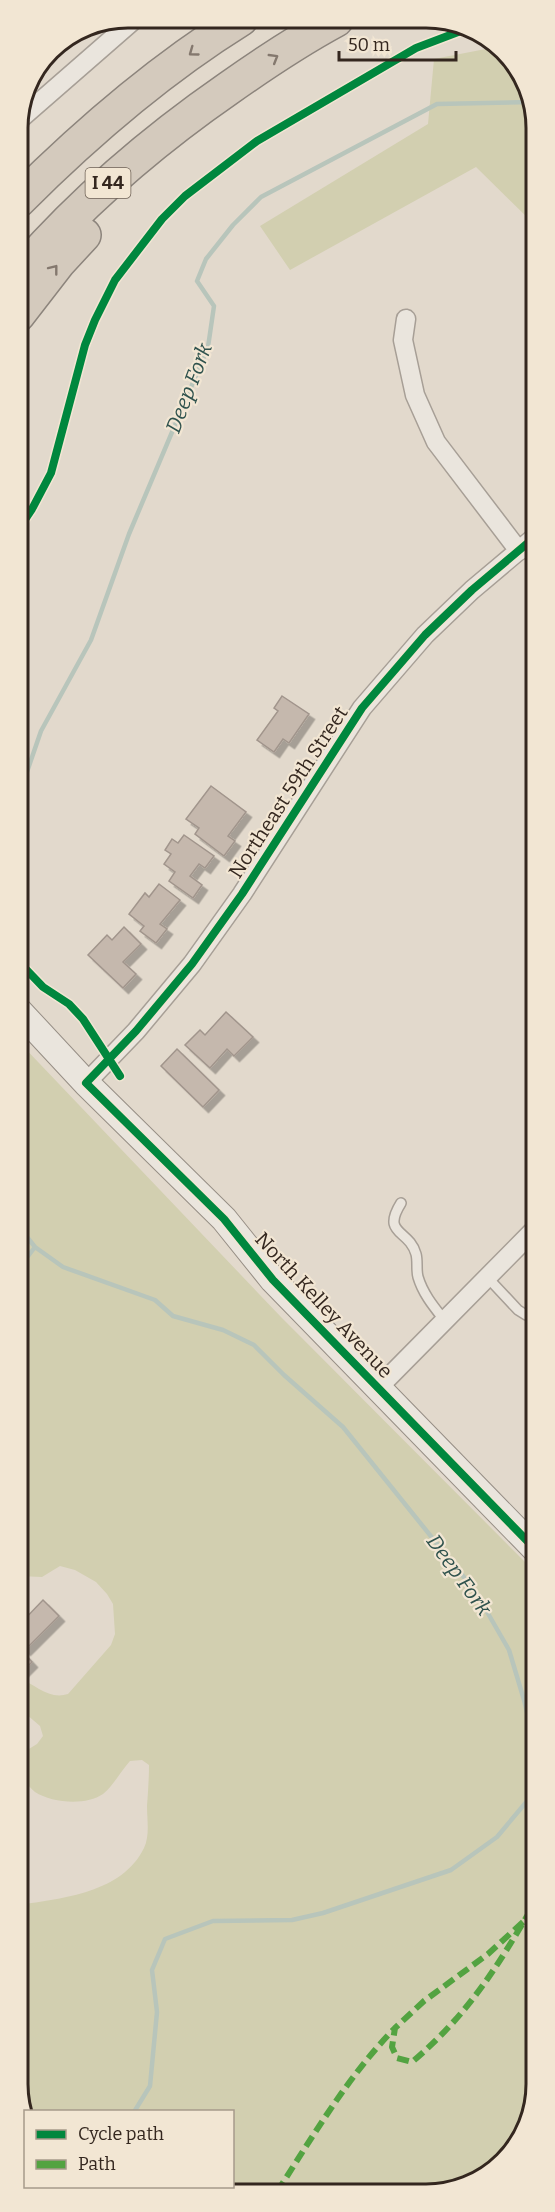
<svg xmlns="http://www.w3.org/2000/svg" width="555" height="2212" font-family="Bitter,serif">
  <style>
    .green { fill: #d2cfb0 }
    .lines { fill: none; stroke-linecap: round; stroke-linejoin: round }
    .stream { stroke: #b8c5bb; stroke-width: 4.5 }
    .building { fill: #c5b8ad; stroke: #a1958c; stroke-width: 1.5; filter: url(#shadow) }
    .lane-casing { stroke: #a79f96; stroke-width: 12 }
    .street-casing { stroke: #a79f96; stroke-width: 21 }
    .secondary-casing { stroke: #968e85; stroke-width: 28 }
    .highway-casing { stroke: #8c847c; stroke-width: 36 }
    .lane { stroke: #eae5dd; stroke-width: 9 }
    .street { stroke: #eae5dd; stroke-width: 18 }
    .secondary { stroke: #eae5dd; stroke-width: 26 }
    .highway { stroke: #d4cabd; stroke-width: 33 }
    .quiet { stroke: #53a341; stroke-width: 6; stroke-dasharray: 12 6; stroke-linecap: butt }
    .cycleway-casing { stroke: #f2e6d3; stroke-width: 11 }
    .cycleway { stroke: #00873e; stroke-width: 8 }
    .oneway { stroke: #84786e }
    .labels { text-anchor: middle; stroke-width: 4.5; stroke-linejoin: round; paint-order: stroke }
    .shield { fill: #f2e6d3; stroke: #6d6055; stroke-width: 1.5 }
    .shield-label { font-size: 18px; font-weight: bold; fill: #34271f }
    .street-label { font-size: 20px; fill: #34271f; stroke: #f2e6d3 }
    .water-label { font-size: 21px; font-style: italic; fill: #2f524d; stroke: #f2e6d3 }
    .rim { fill: none; stroke: #34271f; stroke-width: 3 }
  </style>
  <defs>
    <filter id="shadow"><feDropShadow dx="5.5" dy="5.5" stdDeviation="0" flood-color="#0004"/></filter>
  </defs>
  <rect width="100%" height="100%" fill="#e2d9cc"/>
  <!-- green -->
  <path class="green" d="M496,47L509,55L536,113V226L476,167L290,270L260,226L428,124L434,59Z
    M19,1042L281,1317L537,1574V2091L509,2157L442,2193L106,2192L96,2187L232,2186V2112H25L19,2099V1905C63,1898 122,1893 144,1848C150,1835 147,1820 147,1806C148,1792 149,1779 149,1765L142,1760L130,1761C120,1772 114,1785 103,1794C86,1806 52,1803 35,1792C29,1787 24,1780 19,1775V1755L37,1744L43,1736L40,1726L19,1708V1678C36,1685 49,1700 68,1694L111,1645L115,1634L113,1604L107,1594L96,1582L75,1570L60,1566L42,1577L19,1576Z"/>
  <g class="lines">
    <!-- stream -->
    <path class="stream" d="M18,798L41,731L91,640L129,534L208,347L214,306L197,281L206,259L233,225L261,197L437,104L531,102
      M19,1227L35,1247L63,1267L155,1300L173,1316L223,1330L254,1345L284,1375L343,1427L475,1591L509,1650L524,1700L534,1741L533,1794L497,1837L451,1870L323,1913L292,1920L213,1921L165,1939L152,1970L157,2012L150,2086L134,2112
      M19,1272L22,1264L35,1247"/>
  </g>
  <!-- building -->
  <path class="building" d="M282,696L309,714L289,743L283,739L274,752L257,740L278,711L274,708Z
    M211,786L246,812L228,836L235,841L224,856L195,834L199,828L186,819Z
    M184,835L214,856L205,868L199,864L190,876L202,885L193,898L169,881L175,872L164,864L171,854L165,850L172,839L178,843Z
    M159,884L180,900L160,924L167,929L156,943L140,931L144,926L129,914L145,893L149,897Z
    M124,927L141,944L123,962L136,974L123,988L88,955L107,935L112,940Z
    M226,1012L253,1037L234,1056L227,1049L210,1068L185,1045L200,1030L205,1035Z
    M177,1049L219,1090L203,1107L161,1066Z
    M43,1600L59,1616L25,1650L21,1646L19,1648V1625Z
    M19,1648L32,1662L22,1672L19,1670Z"/>
  <g class="lines">
    <defs>
      <path id="lane" d="M401,1203C381,1235 409,1229 416,1254C418,1261 416,1270 418,1277C423,1294 434,1307 445,1321
        M488,1278L518,1310L526,1315L536,1312"/>
      <path id="street" d="M19,120L136,18
        M406,319L403,340L415,395L436,442L519,551
        M86,1083L136,1031L192,964L242,894L362,708L425,635L472,590L536,536
        M378,1388L536,1228"/>
      <path id="secondary" d="M19,1011L86,1083L224,1219L273,1280L537,1551"/>
      <path id="highway" d="M18,201C86,133 159,70 241,19
        M18,275C80,203 151,142 229,88C263,64 299,40 336,20
        M18,315L59,262L84,235"/>
    </defs>
    <!-- lane casing -->
    <use href="#lane" class="lane-casing"/>
    <!-- street casing -->
    <use href="#street" class="street-casing"/>
    <!-- secondary casing -->
    <use href="#secondary" class="secondary-casing"/>
    <!-- highway casing -->
    <use href="#highway" class="highway-casing"/>
    <!-- lane -->
    <use href="#lane" class="lane"/>
    <!-- street -->
    <use href="#street" class="street"/>
    <!-- secondary -->
    <use href="#secondary" class="secondary"/>
    <!-- highway -->
    <use href="#highway" class="highway"/>
    <!-- quiet -->
    <path class="quiet" d="M523,1922L488,1954L424,2001L395,2028L392,2047L397,2058L412,2062C470,2013 499,1964 537,1899
      M277,2192C313,2136 348,2076 395,2028"/>
    <defs>
      <path id="cycleway" d="M18,530L32,509L51,473L85,345L95,320L115,280L162,219L185,196L257,141L416,48L466,29
        M536,536L472,590L425,635L362,708L242,894L192,964L136,1031L86,1083L224,1219L273,1280L537,1551
        M19,962L43,987L69,1004L83,1019L120,1076"/>
    </defs>
    <!-- cycleway casing -->
    <use href="#cycleway" class="cycleway-casing"/>
    <!-- cycleway -->
    <use href="#cycleway" class="cycleway"/>
  </g>
  <!-- one-way arrows -->
  <defs><path id="oneway-chevron" d="M-2-3.5L2.5 0L-2 3.5" fill="none" stroke-width="1.6" stroke-linecap="round" stroke-linejoin="round" transform="scale(1.5)"/></defs>
  <g class="oneway">
    <use href="#oneway-chevron" transform="translate(193 52) rotate(144)"/>
    <use href="#oneway-chevron" transform="translate(274 58) rotate(-31)"/>
    <use href="#oneway-chevron" transform="translate(54 269) rotate(-52)"/>
  </g>
  <g class="labels">
    <!-- shield labels -->
    <rect class="shield" x="85.5" y="168" width="45" height="30" rx="4.5"/>
    <g class="shield-label">
      <text x="108" y="189">I 44</text>
    </g>
    <!-- street labels -->
    <g class="street-label">
      <text transform="translate(288 792) rotate(-57)" y="7">Northeast 59th Street</text>
      <text transform="translate(324 1305) rotate(47)" y="7">North Kelley Avenue</text>
    </g>
    <!-- water labels -->
    <g class="water-label">
      <text transform="translate(189 388) rotate(-69)" y="7">Deep Fork</text>
      <text transform="translate(459 1575) rotate(54)" y="7">Deep Fork</text>
    </g>
  </g>
  <!-- crop -->
  <path d="M0 0H555V2212H0ZM128 28H426A100 100 0 0 1 526 128V2084A100 100 0 0 1 426 2184H128A100 100 0 0 1 28 2084V128A100 100 0 0 1 128 28Z" fill="#f2e6d3" fill-rule="evenodd"/>
  <path class="rim" d="M128 28H426A100 100 0 0 1 526 128V2084A100 100 0 0 1 426 2184H128A100 100 0 0 1 28 2084V128A100 100 0 0 1 128 28Z"/>
  <!-- legend -->
  <rect x="24" y="2110" width="210" height="78" fill="#f2e6d3" stroke="#a69a8b" stroke-width="1.5"/>
  <rect x="36" y="2130" width="30" height="9" fill="#00873e" stroke="#a69a8b" stroke-width="1.5"/>
  <text x="78" y="2140" font-size="18" fill="#34271f">Cycle path</text>
  <rect x="36" y="2160" width="30" height="9" fill="#53a341" stroke="#a69a8b" stroke-width="1.5"/>
  <text x="78" y="2170" font-size="18" fill="#34271f">Path</text>
  <!-- scale -->
  <path d="M339 51v9h117v-9" fill="none" stroke="#34271f" stroke-width="3"/>
  <text x="348" y="51" font-size="18" fill="#34271f" stroke="#f2e6d3" stroke-width="4.5" paint-order="stroke">50 m</text>
</svg>
